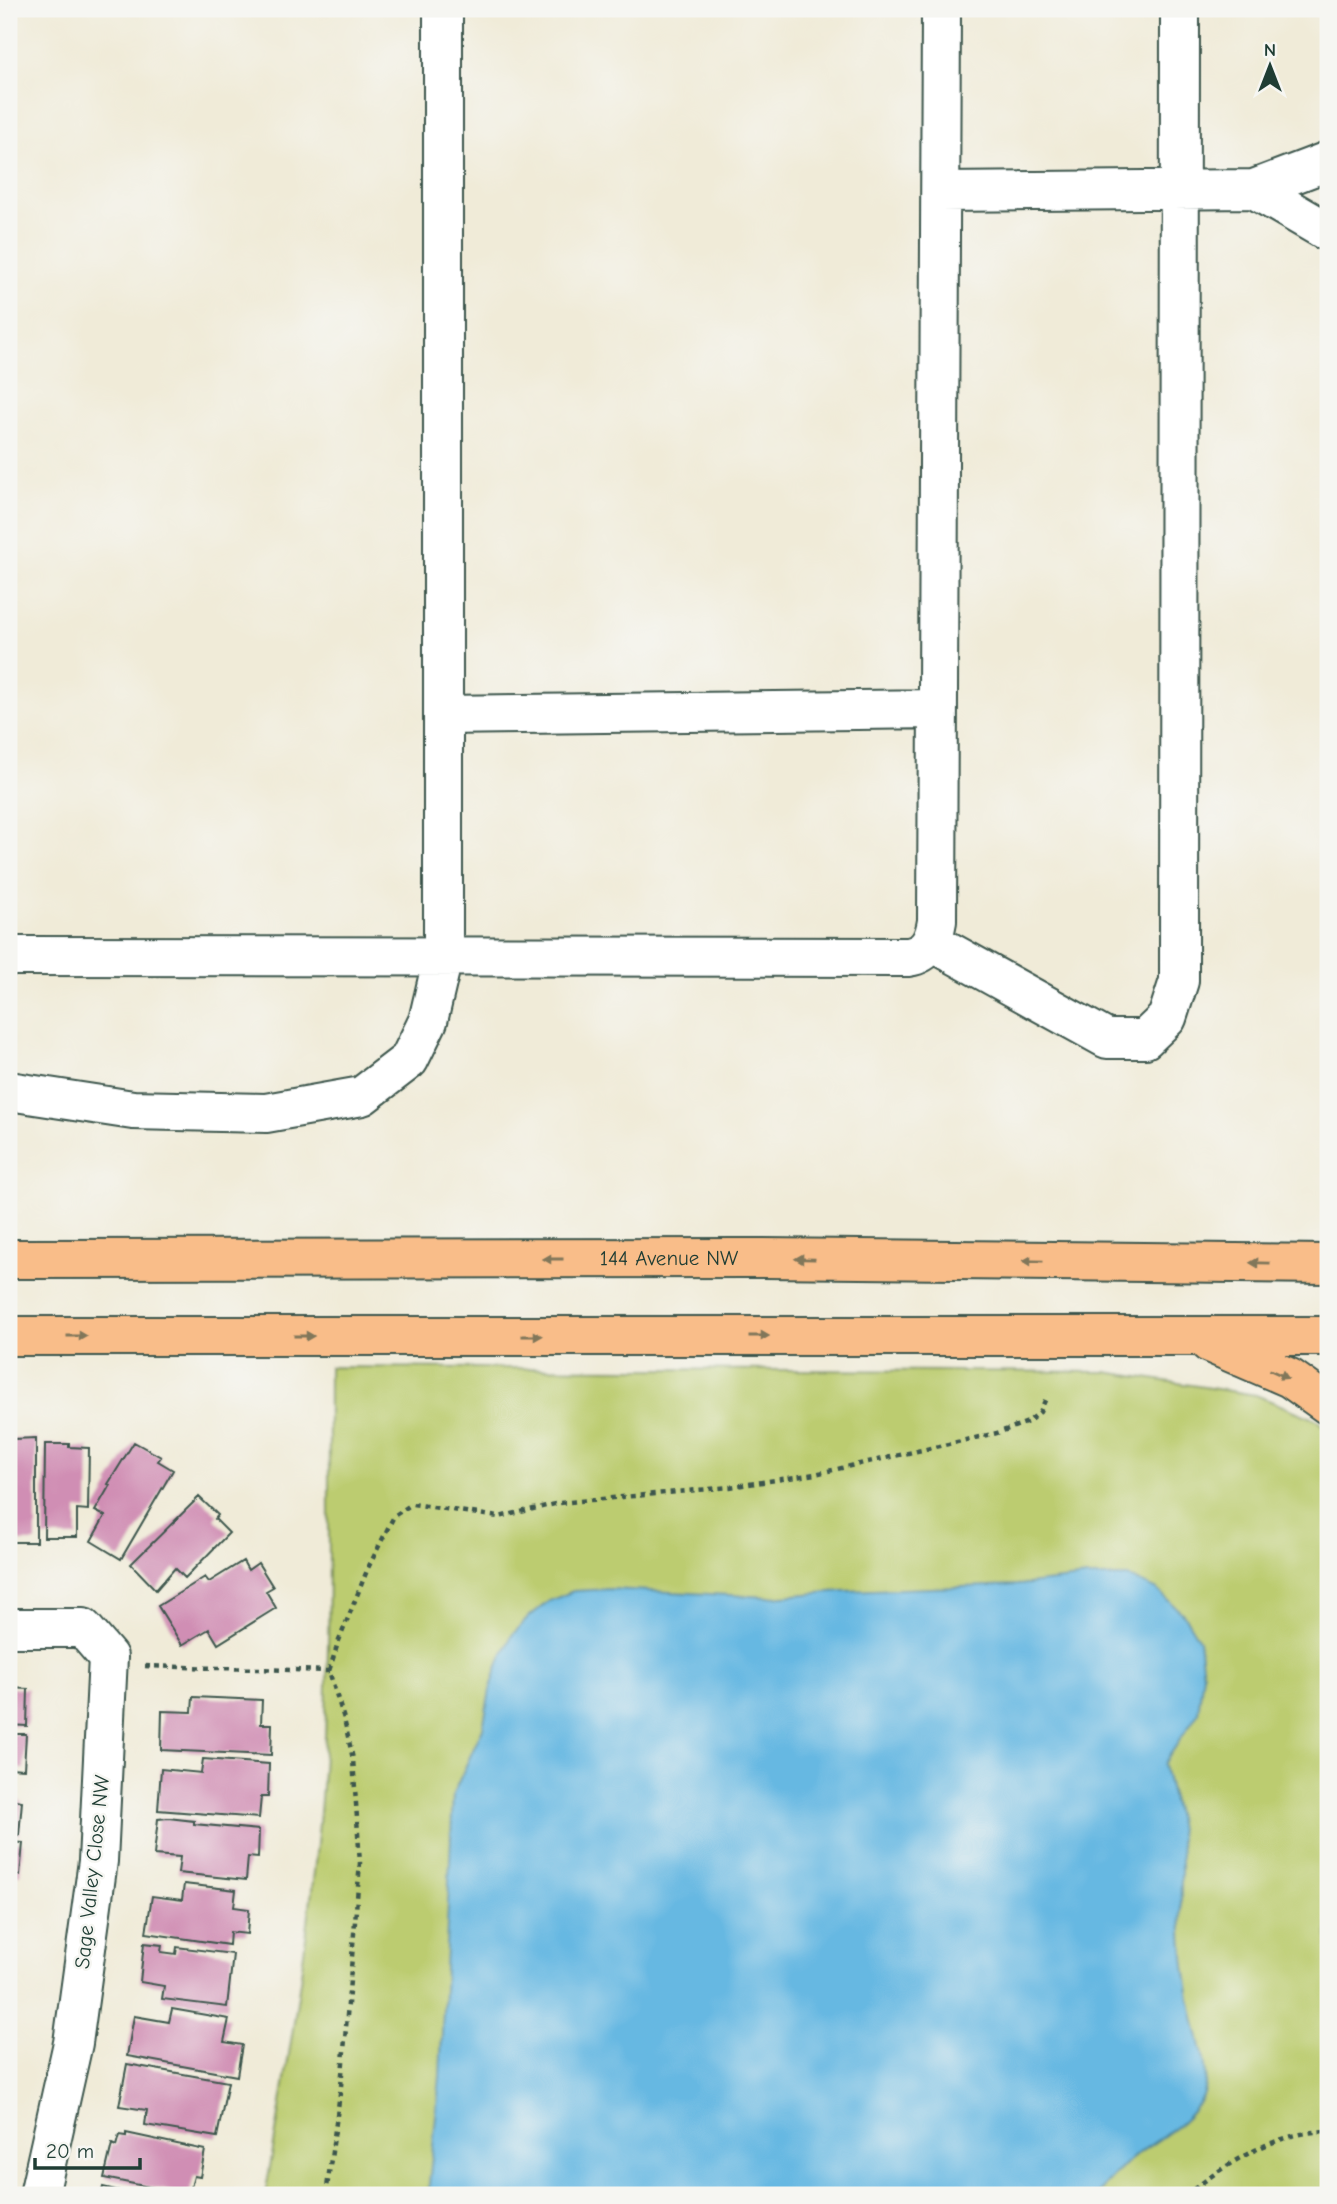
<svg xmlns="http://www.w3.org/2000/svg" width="1337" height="2204" font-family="'Comic Neue',sans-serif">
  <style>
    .green { fill: #bccc6f; stroke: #6e8452; stroke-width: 2 }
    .water { fill: #66b8e2; stroke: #427a8b; stroke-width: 2 }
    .building { fill: #d08eb4 }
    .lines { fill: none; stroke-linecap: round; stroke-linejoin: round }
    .minor-casing { stroke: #3e574d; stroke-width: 42 }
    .major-casing { stroke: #3e574d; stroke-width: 42 }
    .path { stroke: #3e574d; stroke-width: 4.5; stroke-dasharray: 5 5; stroke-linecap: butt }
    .minor { stroke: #fff; stroke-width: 38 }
    .major { stroke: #f9bd89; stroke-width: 38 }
    .oneway { fill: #81775a }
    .labels { text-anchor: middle; stroke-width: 5; stroke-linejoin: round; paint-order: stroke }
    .street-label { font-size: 21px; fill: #1f3d34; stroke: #f6f6f2 }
  </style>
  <rect width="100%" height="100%" fill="#f6f6f2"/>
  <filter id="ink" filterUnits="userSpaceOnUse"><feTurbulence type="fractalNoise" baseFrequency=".0143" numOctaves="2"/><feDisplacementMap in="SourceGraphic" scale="14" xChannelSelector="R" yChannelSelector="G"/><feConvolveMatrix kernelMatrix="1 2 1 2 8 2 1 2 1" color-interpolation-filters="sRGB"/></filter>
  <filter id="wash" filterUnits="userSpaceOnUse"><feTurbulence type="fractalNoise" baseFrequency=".00686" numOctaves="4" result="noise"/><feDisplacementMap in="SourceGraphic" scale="28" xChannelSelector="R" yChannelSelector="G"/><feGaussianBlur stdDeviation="1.57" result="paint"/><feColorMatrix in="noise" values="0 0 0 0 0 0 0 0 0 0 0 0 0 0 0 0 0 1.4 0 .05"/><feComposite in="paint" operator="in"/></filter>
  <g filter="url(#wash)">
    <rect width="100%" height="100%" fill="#f0ebd8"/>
    <!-- green -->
    <path class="green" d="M329,1367L1106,1372L1256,1395L1317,1420L1328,1431V2195H265C286,2079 305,1962 317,1844C333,1688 328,1524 329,1367Z"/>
    <!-- water -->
    <path class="water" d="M1087,1577H1128L1156,1589L1184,1615L1199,1640L1203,1674L1198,1713L1164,1764C1167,1787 1177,1808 1179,1831C1183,1857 1180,1884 1181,1911C1182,1949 1187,1989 1196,2026C1201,2051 1212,2074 1201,2098C1187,2127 1152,2141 1129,2161C1118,2172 1107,2184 1096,2195H428L440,2076L453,1794L483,1728L490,1690L500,1660L512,1635L530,1616L549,1601L573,1591L610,1589L770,1597L842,1591L1019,1585Z"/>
    <g id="blocks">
      <!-- building -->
      <path class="building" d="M36,1438V1542H9V1447H13V1439Z
        M134,1442L161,1457L158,1461L173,1470L121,1559L91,1541L105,1516L95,1511L110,1485L108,1484Z
        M45,1444H69V1447L89,1448L88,1510L77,1509V1537H44Z
        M199,1497L218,1515L215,1519L229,1533L185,1578L175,1568L156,1590L131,1564Z
        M243,1561L248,1570L258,1563L273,1587L266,1591L276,1608L218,1644L209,1629L182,1645L158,1606L205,1577L209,1582Z
        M9,1688L28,1689L27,1726L9,1725Z
        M193,1697L262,1700L261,1724H272L271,1755L161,1750L162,1711L192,1712Z
        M9,1734H26L24,1769L9,1768Z
        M203,1759L269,1764L268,1797H261L259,1818L158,1810L161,1769L201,1773Z
        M9,1799L22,1801L19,1835L9,1834Z
        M168,1818L194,1821V1824L259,1830L258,1858L248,1857L246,1880L178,1873L180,1857L154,1855L158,1819Z
        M9,1842L23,1843L20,1875L9,1874Z
        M184,1884L236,1890L234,1907L249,1909L247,1934L230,1932L229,1945L146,1933L152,1896L182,1900Z
        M144,1943L162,1945L161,1952L176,1954L177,1947L233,1954L227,2007L162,1999L164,1986L140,1982Z
        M172,2009L229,2019L224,2042L242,2045L237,2076L127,2056L134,2016L169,2022Z
        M127,2064L228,2082L217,2137L145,2125L147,2110L119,2106Z
        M126,2133L205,2150L200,2177L194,2176L189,2195L104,2178L112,2144L116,2146L119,2135L126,2136Z
        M103,2187L133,2194V2195H101Z"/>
    </g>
  </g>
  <g filter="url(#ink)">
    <use href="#blocks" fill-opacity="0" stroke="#3e574d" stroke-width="2"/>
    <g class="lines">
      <defs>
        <path id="minor" d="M1254,189L1328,232
          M941,192L1254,189L1328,161
          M443,715L938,709
          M932,942L1107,1039H1145L1167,1018L1179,981L1180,9
          M9,956L908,957C928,954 934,940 937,921L941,9
          M9,1091L133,1110L266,1113L362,1096L409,1060L428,1021L443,957V9
          M9,1628H83L108,1657L98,1861L73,2043L39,2195"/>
        <g id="major">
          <path id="s1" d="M9,1259L764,1258L1328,1264"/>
          <path d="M9,1336H1328"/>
          <path d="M1209,1343L1290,1378L1328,1405"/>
        </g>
      </defs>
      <!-- minor casing -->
      <use href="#minor" class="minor-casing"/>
      <!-- major casing -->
      <use href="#major" class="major-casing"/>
      <!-- path -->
      <path class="path" d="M145,1666L329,1671
        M326,2195L341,2086L360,1863L353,1759L344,1719L329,1671L338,1643L368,1568L394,1516L412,1504L499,1517L559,1503L730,1487L815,1474L997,1433L1028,1422L1040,1412L1046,1398
        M1186,2195C1227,2163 1275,2132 1328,2131"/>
      <!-- minor -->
      <use href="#minor" class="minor"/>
      <!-- major -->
      <use href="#major" class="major"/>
    </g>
    <!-- one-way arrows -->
    <defs><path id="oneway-solid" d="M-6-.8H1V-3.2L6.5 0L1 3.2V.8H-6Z" transform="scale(1.75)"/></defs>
    <g class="oneway">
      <use href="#oneway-solid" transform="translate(553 1259) rotate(180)"/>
      <use href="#oneway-solid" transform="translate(805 1259) rotate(-179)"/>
      <use href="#oneway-solid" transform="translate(1033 1261) rotate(-179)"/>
      <use href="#oneway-solid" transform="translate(1260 1263) rotate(-179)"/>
      <use href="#oneway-solid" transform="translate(77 1336)"/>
      <use href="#oneway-solid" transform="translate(304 1336)"/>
      <use href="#oneway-solid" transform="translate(532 1336)"/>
      <use href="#oneway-solid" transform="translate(759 1336)"/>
      <use href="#oneway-solid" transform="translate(1279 1374) rotate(24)"/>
    </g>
  </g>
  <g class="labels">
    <!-- street labels -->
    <g class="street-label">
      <text dy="7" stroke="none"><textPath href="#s1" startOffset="660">144 Avenue NW</textPath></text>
      <text transform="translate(92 1872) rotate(-84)" y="7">Sage Valley Close NW</text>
    </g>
  </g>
  <!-- margin -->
  <rect width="1337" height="2204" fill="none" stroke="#f6f6f2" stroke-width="35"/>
  <!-- north arrow -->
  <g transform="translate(1270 66)" stroke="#f6f6f2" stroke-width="5" paint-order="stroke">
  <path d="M0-5L12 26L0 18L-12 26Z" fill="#1f3d34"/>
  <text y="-10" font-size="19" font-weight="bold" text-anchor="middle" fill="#1f3d34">N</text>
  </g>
  <!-- scale -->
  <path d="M35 2158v10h105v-10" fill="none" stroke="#1f3d34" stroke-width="3.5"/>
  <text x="46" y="2158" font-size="21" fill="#1f3d34" stroke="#f6f6f2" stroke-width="5" paint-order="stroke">20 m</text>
</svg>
